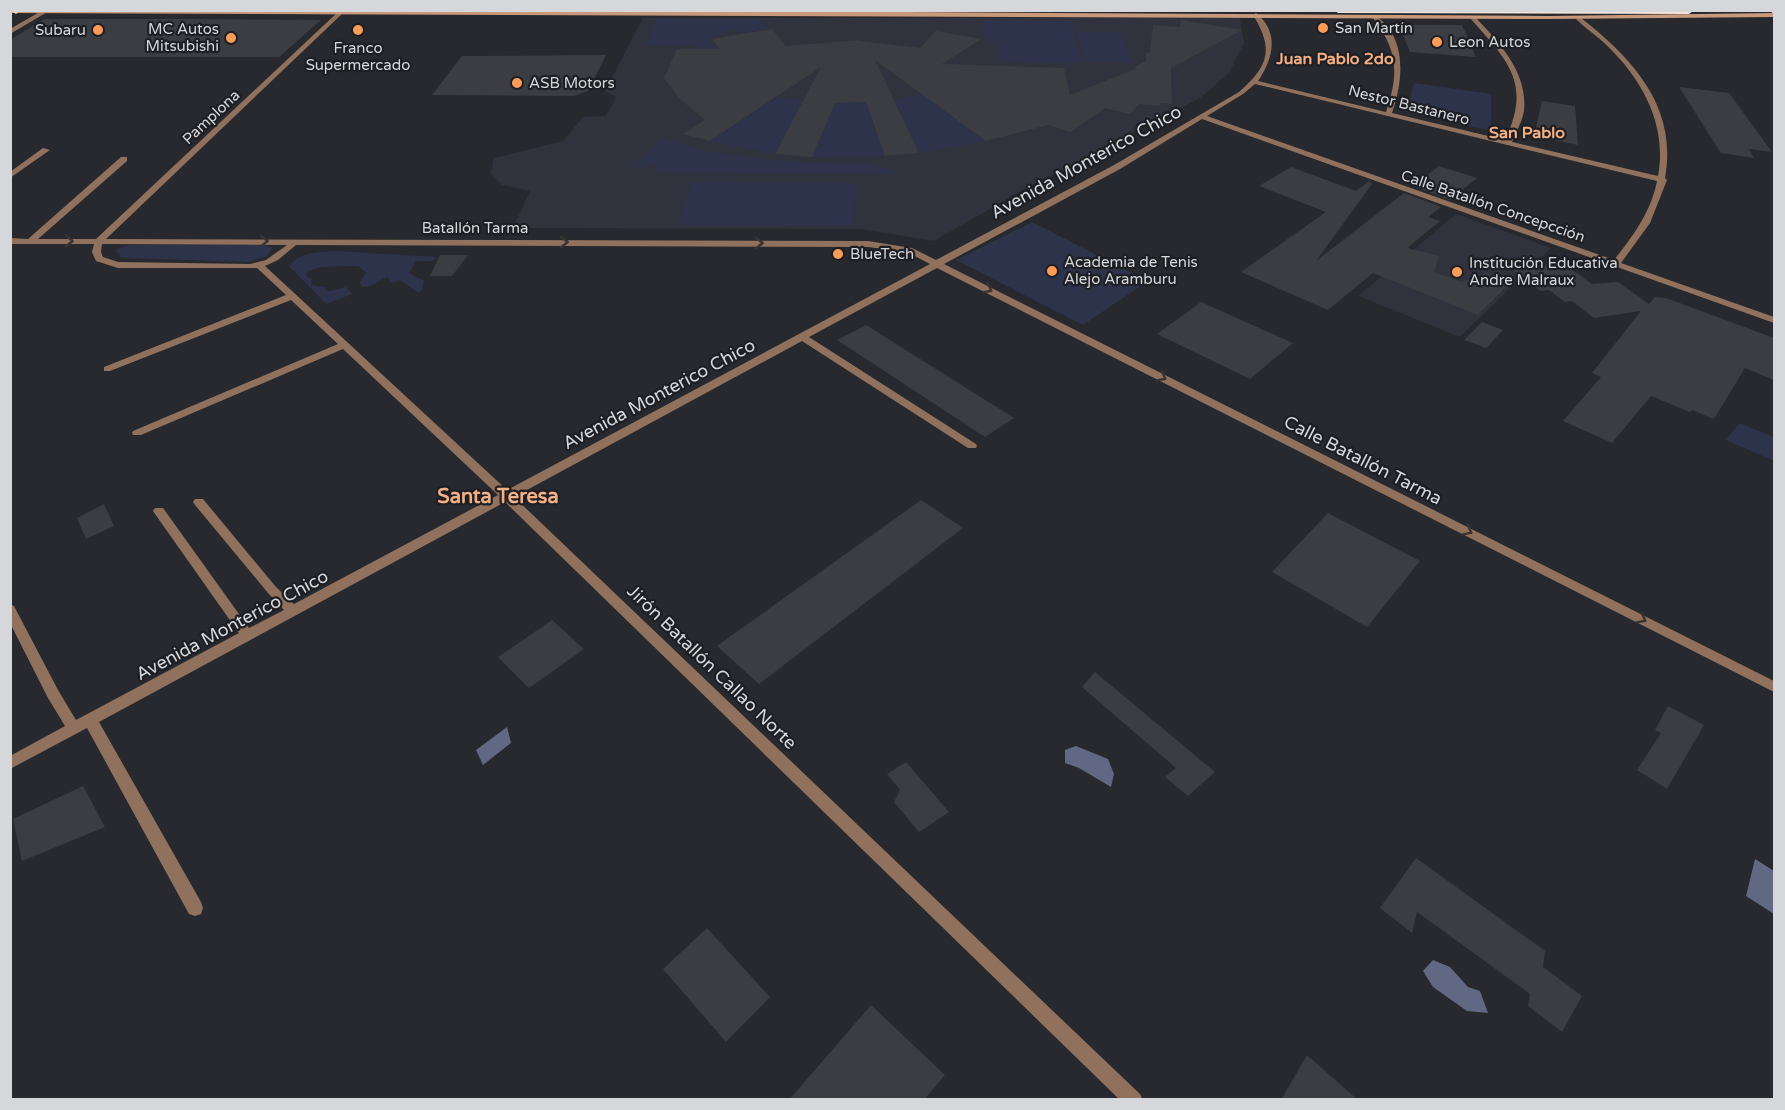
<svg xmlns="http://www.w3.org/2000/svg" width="1785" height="1110" font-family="'Varela Round',sans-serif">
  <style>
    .built { fill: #30333d }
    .green { fill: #2d334a }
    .water { fill: #606884 }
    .building { fill: #3b3d42 }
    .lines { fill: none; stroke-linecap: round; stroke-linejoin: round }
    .street { fill: #8f715e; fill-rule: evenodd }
    .secondary { fill: #c9997b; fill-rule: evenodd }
    .highway { fill: #f4e4db; fill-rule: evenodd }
    .oneway { stroke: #3a3432 }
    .poi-dot { fill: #fe9c57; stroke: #1e1f24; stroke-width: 2 }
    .labels { text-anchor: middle; stroke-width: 4.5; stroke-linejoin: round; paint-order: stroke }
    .far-poi-label { font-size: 15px; fill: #d5d7da; stroke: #1e1f24; text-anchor: start }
    .far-street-label { font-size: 15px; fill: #d5d7da; stroke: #1e1f24 }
    .far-neighbourhood-label { font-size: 16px; font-weight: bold; fill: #f4b083; stroke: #1e1f24 }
    .street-label { font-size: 18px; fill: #d5d7da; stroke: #1e1f24 }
    .neighbourhood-label { font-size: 20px; font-weight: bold; fill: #f4b083; stroke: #1e1f24 }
  </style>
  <rect width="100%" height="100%" fill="#27292e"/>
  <!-- built -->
  <path class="built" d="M643,18H1240L1244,43L1229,73L1200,98L1023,190L934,241L861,229L513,228L530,191L502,185L491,174L494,158L563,141L583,117L606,116L616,97L605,91Z
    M1456,214L1551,248L1460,337L1358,296Z"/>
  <!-- green -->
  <path class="green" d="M656,19L760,20L771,29L741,33L737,30L722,32L724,35L708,38L722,55L689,67L700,45H646Z
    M982,21H1071L1077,41H985Z
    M1077,32H1120L1132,62H1087Z
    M997,42H1076L1083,63L1001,62Z
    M1414,83L1491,94V131L1406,112Z
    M922,94L986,141L919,153L894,100Z
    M777,97L804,100L775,154L710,141Z
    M866,102L885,156L812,157L835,103Z
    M662,139L707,151L762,159L814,163L871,164L902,174L654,172L659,166L649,164L645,169L632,166Z
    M691,182L856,183L854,225H678Z
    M1032,222L1148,281L1083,325L956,260Z
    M128,245H265L273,248L267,256L248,262L121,258L116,250Z
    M337,251L436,257L433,261H416L409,273L424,281L422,290L419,293L399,280L392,283L387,277L370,286L362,287L360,282L366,273L358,266L321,267L308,271L306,275L312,280L311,285L326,287L324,290L330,291L346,287L352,294L326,304L289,266C301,251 319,252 337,251Z
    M1739,423L1774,437V461L1726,440Z"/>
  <!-- water -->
  <path class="water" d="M507,727L511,743L483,765L476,750Z
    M1076,746L1108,759L1114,774L1111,787L1079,768L1065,763V750Z
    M1755,859L1774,871V914L1746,896Z
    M1433,960L1450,967L1468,987L1480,991L1488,1013L1467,1011L1433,987L1423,971Z"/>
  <!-- building -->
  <path class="building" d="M44,19H187L321,20L279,57H10V40Z
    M1181,20L1242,30L1171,68L1172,104L1160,103V106L1139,104L1130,114L1105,108L1070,132L1048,125L986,141L875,60L919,153L885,156L866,102L835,103L812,157L775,154L821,67L710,141L683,134L705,120L679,98L664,78L677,49H720L712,39L772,29L786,46L862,40L860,41L920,48L936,31L981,39L942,64L1064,68L1070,95L1135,69L1136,66L1146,61V53L1150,52L1153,25L1180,27Z
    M1399,25H1462L1476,57L1410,52Z
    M606,55L588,91L574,96L432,95L462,56Z
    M1679,87L1729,93L1772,152L1749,149L1754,158L1721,153Z
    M1542,101L1575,106L1578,145L1534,136Z
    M1439,166L1477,178L1450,200L1413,186Z
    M1291,167L1356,191L1369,181L1372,184L1316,261L1404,193L1441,207L1428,217L1440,221L1407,248L1439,256L1434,272L1462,282L1486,273L1511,282L1478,315L1373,273L1328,310L1241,272L1326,212L1259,186Z
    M440,255H468L452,276H430Z
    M1563,263L1592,284L1618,282L1649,304L1655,297L1666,298L1774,338V380L1745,368L1714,419L1692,410L1690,412L1651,396L1612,443L1563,421L1601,377L1592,373L1641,311L1594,318L1572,301L1565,302L1549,290L1540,291L1513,270Z
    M1201,302L1293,343L1250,379L1157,334Z
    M1482,322L1503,330L1486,348L1464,340Z
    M866,325L1014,418L985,437L837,340Z
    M921,500L963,528L759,684L717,646Z
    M104,504L114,526L86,539L77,518Z
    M1328,513L1420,561L1367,627L1272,572Z
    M552,620L584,649L529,688L498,657Z
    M1095,672L1215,772L1188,796L1165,777L1176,768L1082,687Z
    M1668,706L1704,725L1667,789L1637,770L1661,733L1655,730Z
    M906,762L949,812L919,832L894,802L900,790L887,774Z
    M83,786L105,827L22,861L13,819Z
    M1416,858L1545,951L1543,967L1582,996L1562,1032L1528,1006L1530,994L1417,912L1412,933L1380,908Z
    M707,928L770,997L726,1042L663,969Z
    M871,1005L945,1075L924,1100H789Z
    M1307,1055L1358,1100H1281Z"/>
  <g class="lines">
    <!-- street -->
    <path class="street" d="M43,10L49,11L10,34V29Z
      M340,10L344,12L106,239L868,241L912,248L936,260L1114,165L1239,92C1269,66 1274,49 1253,15L1256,13C1280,32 1273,59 1258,81L1386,112C1399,74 1398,50 1373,18L1376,16C1408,38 1403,82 1392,113L1505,140C1532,83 1508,61 1471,19L1476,18C1500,43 1528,73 1524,111C1522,122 1516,132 1512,142L1658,176C1668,123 1640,75 1601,40C1593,33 1584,27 1576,19L1581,18C1633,59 1678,107 1665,178L1667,180L1650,223L1621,263L1774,317V323L1202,119L1120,169L944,264L1774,681V692L937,268L809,337L976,444L977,446L976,448H968L802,341L514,497L1140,1094L1143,1100H1120L505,502L99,722L201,902L203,908L201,914L195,916L189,914L87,728L10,769V756L65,726L48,698L10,623V604L14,606L58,690L76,720L239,633L155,514L153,511L155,508H163L249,628L284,610L268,593L195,505L193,502L195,499H203L276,587L294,604L498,495L343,349L141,435H133L132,433L133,431L338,344L291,300L110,371H104V367L286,295L257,268H118L96,261L92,252L94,244H10V238L28,239L121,157H127V161L38,239H96ZM1255,84L1657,181C1651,212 1633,236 1614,260L1207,116L1243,94ZM102,244L287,245L266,260L250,264L118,262L103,257L101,252ZM296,245L868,247L907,252L930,264L507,490L265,266L278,260Z
      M43,148L50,150L10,178V172Z"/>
    <!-- secondary -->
    <path class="secondary" d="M10,10H593L1548,16L1774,13V17L1548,19L10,13Z"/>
    <!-- highway -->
    <path class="highway" d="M10,10H20V11L16,14Z
      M1334,10H1693V11L1689,14L1338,13Z
      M1774,10V14L1770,11V10Z"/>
  </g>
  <!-- one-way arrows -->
  <defs><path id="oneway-chevron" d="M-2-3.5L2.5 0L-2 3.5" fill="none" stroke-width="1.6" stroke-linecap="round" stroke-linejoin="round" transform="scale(1.5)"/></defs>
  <g class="oneway">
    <use href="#oneway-chevron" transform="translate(69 241)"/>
    <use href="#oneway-chevron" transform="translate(264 241)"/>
    <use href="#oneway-chevron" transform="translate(564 242)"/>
    <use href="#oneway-chevron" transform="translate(759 243)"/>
    <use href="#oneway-chevron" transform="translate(988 289) rotate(27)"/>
    <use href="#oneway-chevron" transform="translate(1162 377) rotate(27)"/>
    <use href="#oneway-chevron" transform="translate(1468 531) rotate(27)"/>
    <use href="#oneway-chevron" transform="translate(1642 619) rotate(27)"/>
  </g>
  <!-- markers -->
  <g class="poi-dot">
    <circle cx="1323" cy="28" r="6"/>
    <circle cx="98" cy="30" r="6"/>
    <circle cx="358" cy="30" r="6"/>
    <circle cx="231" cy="38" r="6"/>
    <circle cx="1437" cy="42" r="6"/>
    <circle cx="517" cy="83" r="6"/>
    <circle cx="838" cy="254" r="6"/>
    <circle cx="1052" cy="271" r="6"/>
    <circle cx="1457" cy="272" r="6"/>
  </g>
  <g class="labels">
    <!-- far-poi labels -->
    <g class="far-poi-label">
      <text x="1335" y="33">San Martín</text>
      <text x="219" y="34" text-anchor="end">MC Autos<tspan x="219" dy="17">Mitsubishi</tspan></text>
      <text x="86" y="35" text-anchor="end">Subaru</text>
      <text x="1449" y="47">Leon Autos</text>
      <text x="358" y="53" text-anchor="middle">Franco<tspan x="358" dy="17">Supermercado</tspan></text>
      <text x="529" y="88">ASB Motors</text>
      <text x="850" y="259">BlueTech</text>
      <text x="1064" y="267">Academia de Tenis<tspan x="1064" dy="17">Alejo Aramburu</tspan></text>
      <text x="1469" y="268">Institución Educativa<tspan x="1469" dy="17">Andre Malraux</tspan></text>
    </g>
    <!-- far-street labels -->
    <g class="far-street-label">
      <text transform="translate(1409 105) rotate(14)" y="5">Nestor Bastanero</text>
      <text transform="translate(211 117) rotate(-43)" y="5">Pamplona</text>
      <text transform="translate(1493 206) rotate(19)" y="5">Calle Batallón Concepcción</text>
      <text x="475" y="233">Batallón Tarma</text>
    </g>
    <!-- far-neighbourhood labels -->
    <g class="far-neighbourhood-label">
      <text x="1335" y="64">Juan Pablo 2do</text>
      <text x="1527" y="138">San Pablo</text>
    </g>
    <!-- street labels -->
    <g class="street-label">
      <text transform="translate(1086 162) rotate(-29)" y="6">Avenida Monterico Chico</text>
      <text transform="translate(659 394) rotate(-28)" y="6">Avenida Monterico Chico</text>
      <text transform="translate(1363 460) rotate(27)" y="6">Calle Batallón Tarma</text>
      <text transform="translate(232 625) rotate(-28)" y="6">Avenida Monterico Chico</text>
      <text transform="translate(712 667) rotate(44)" y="6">Jirón Batallón Callao Norte</text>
    </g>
    <!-- neighbourhood labels -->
    <g class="neighbourhood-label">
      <text x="498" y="503">Santa Teresa</text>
    </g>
  </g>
  <!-- border -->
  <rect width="1785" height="1110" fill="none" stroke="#d5d7da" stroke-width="24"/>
</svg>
